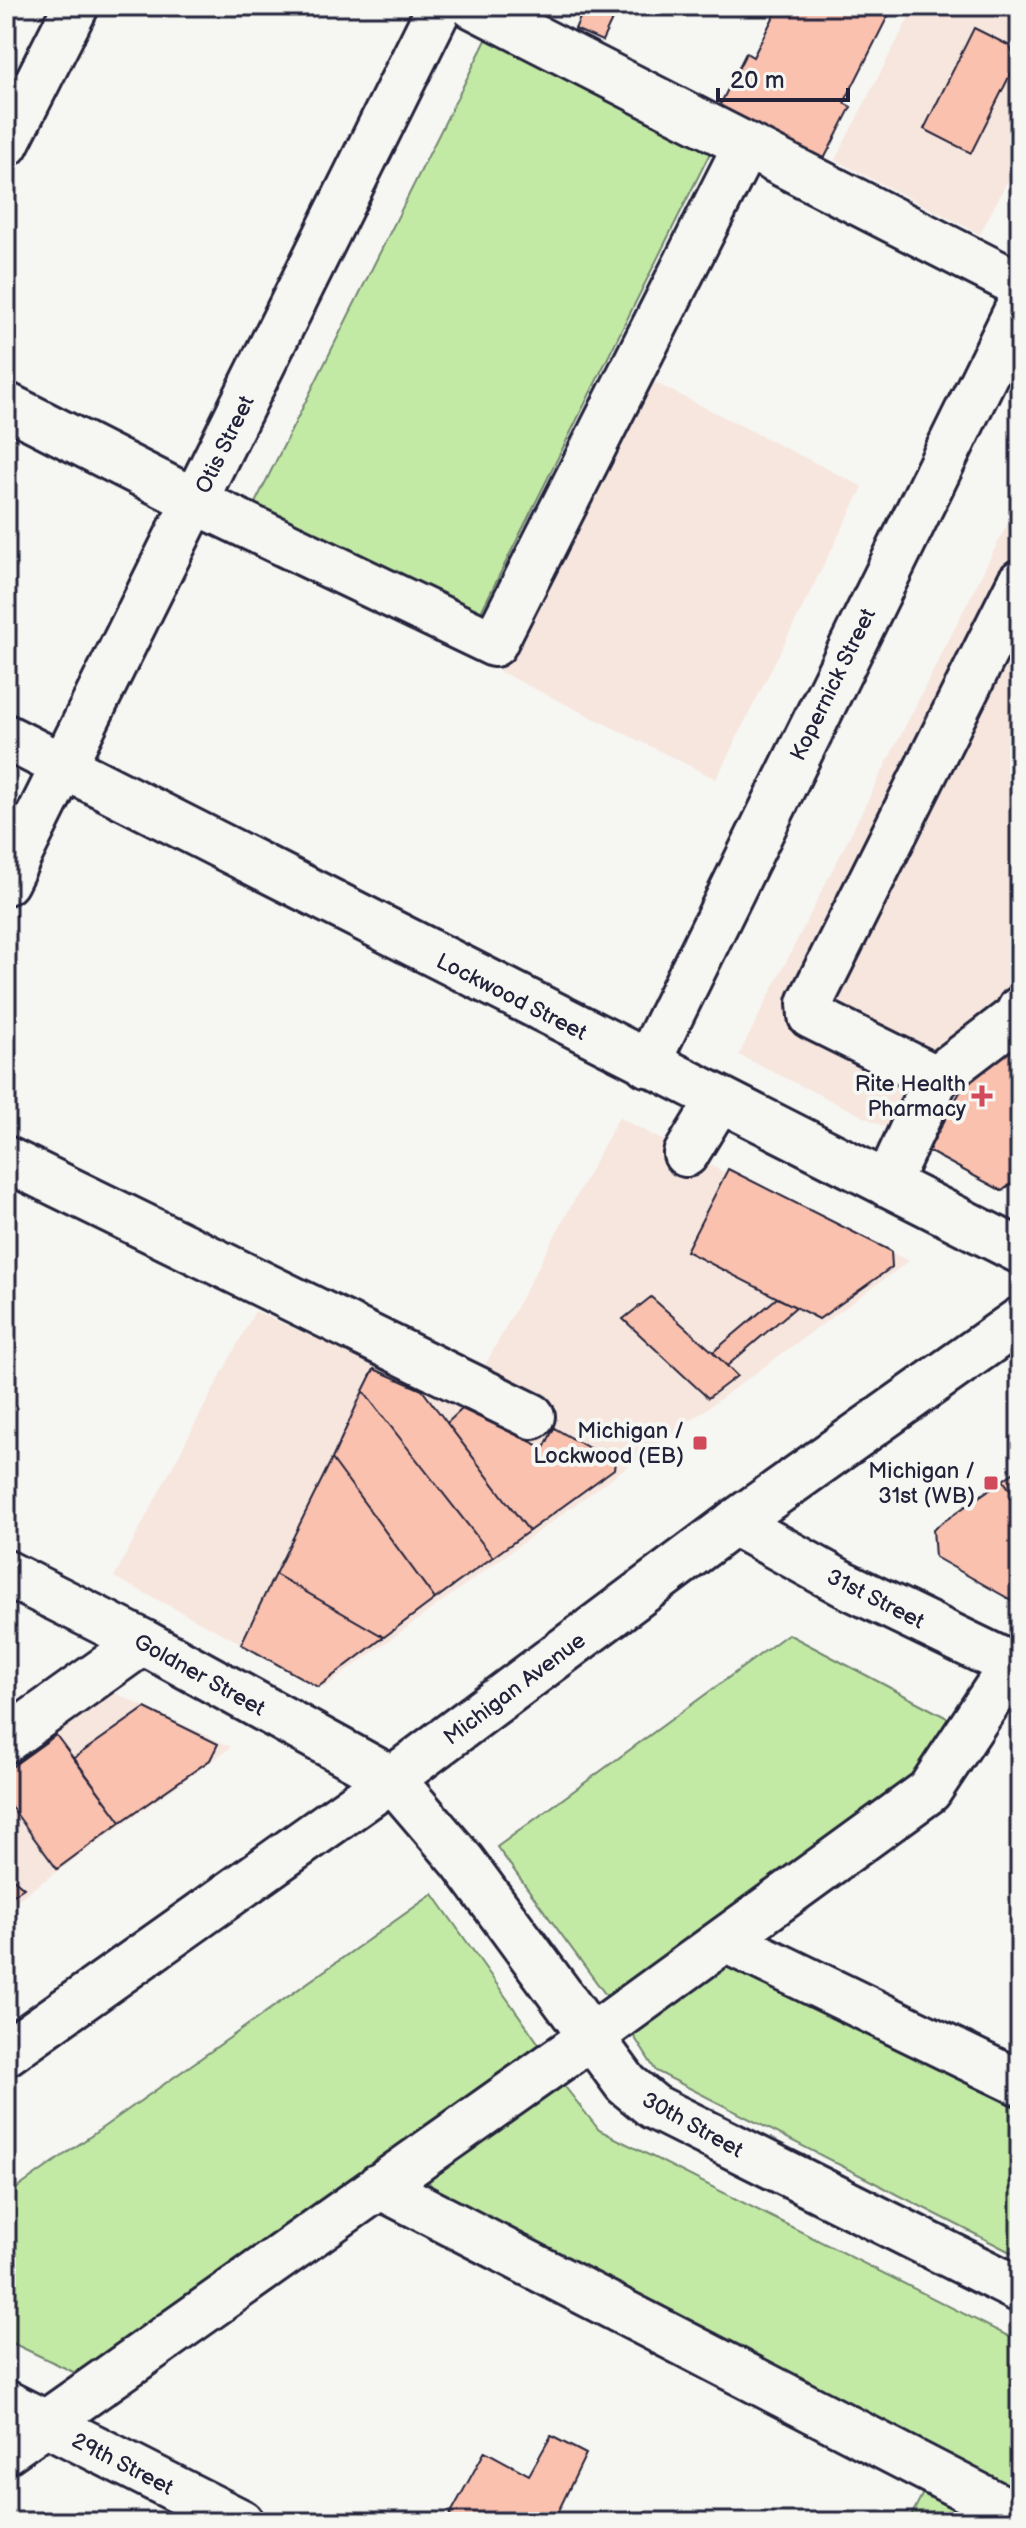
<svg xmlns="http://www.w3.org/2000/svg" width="1026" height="2528" font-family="'Balsamiq Sans',sans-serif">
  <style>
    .built { fill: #f7e6de }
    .green { fill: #c3eaa5; stroke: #728670; stroke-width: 2 }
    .building { fill: #fac1af; stroke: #22223b; stroke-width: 2 }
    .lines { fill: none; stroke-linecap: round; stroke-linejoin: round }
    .minor-casing { stroke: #22223b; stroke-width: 50 }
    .major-casing { stroke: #22223b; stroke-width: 50 }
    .minor { stroke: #f6f6f2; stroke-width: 44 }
    .major { stroke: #f6f6f2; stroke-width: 44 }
    .poi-dot { fill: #d1495b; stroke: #f6f6f2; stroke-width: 3 }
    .labels { text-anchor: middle; stroke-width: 8; stroke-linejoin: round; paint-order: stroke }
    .street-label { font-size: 22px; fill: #22223b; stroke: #f6f6f2 }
    .poi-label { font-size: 22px; fill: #22223b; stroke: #f6f6f2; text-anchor: end }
  </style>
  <rect width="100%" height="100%" fill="#f6f6f2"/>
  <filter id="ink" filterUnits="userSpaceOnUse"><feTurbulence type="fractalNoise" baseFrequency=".0125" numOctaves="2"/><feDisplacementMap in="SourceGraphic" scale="16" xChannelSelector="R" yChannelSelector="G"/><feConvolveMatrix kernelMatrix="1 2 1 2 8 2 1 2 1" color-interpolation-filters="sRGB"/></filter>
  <g filter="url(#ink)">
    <!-- built -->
    <path class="built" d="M915,6H1020V157L980,234L835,160Z
      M646,378L863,487L716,779L499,671Z
      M1020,499V1180L1009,1188L739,1055Z
      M619,1117L697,1159L909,1261L325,1687L114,1577L255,1311L459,1403L482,1371Z
      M104,1688L231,1747L6,1908V1758Z"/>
    <!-- green -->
    <path class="green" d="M488,36L713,147L478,618L253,507Z
      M788,1634L951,1720L911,1787L614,2006L497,1847Z
      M433,1894L544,2051L84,2377L6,2340V2196Z
      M731,1954L1020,2101V2257L656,2071L630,2030Z
      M562,2083L599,2130L1020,2342V2500L450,2209L428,2181Z
      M926,2487L996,2522H908Z"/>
    <!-- building -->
    <path class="building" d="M585,6L617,9L602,41L575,29Z
      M779,6H893L844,103L851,107L824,159L719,107L746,53L753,57Z
      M974,28L1010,46L1017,67L1013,69L971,153L924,129Z
      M1016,1039L1020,1045V1177L1002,1191L928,1151L973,1068Z
      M728,1169L891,1251L892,1267L819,1319L686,1251Z
      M651,1297L713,1352L737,1376L708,1398L623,1319Z
      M777,1298L796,1307L727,1366L713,1352Z
      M374,1369L422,1390L529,1531L493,1557L363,1391Z
      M363,1391L493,1557L435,1599L332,1459Z
      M462,1409L544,1448L554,1428L615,1463L614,1469L529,1531L447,1423Z
      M332,1459L435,1599L384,1637L275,1574Z
      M1020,1468V1504L1003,1480Z
      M1003,1480L1020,1504V1605L935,1557L933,1529Z
      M275,1574L384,1637L318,1687L241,1644Z
      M145,1708L218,1744L210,1760L121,1822L74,1758Z
      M56,1735L121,1822L57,1869L6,1800V1771Z
      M6,1873L24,1888L6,1900Z
      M551,2436L586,2454L553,2522H446L485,2451L529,2475Z"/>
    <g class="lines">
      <defs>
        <path id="minor" d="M473,6L1020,285
          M6,144L76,6
          M6,405L195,501L494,644L746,145
          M6,737L1020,1251
          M6,882L440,6
          M647,1064L1020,304
          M936,1078L811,1016L810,1003L1020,582
          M686,1154L719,1100
          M6,1159L532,1416
          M887,1184L936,1078L1016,1017L1020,1009
          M734,1523L844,1584L1020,1669
          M6,1573L143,1642L392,1779L463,1862L626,2084L654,2107L1020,2290
          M6,1740L143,1642
          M725,1940L1020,2083
          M379,2186L1020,2517
          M6,2403L241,2522
          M6,2451L591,2037L929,1791L1012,1665"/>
        <path id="major" d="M6,2053L392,1779L734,1523L1020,1320"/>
      </defs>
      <!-- minor casing -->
      <use href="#minor" class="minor-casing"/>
      <!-- major casing -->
      <use href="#major" class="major-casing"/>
      <!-- minor -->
      <use href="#minor" class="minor"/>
      <!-- major -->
      <use href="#major" class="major"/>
    </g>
  </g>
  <!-- markers -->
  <g class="poi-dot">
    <path d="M978 1084h8v8h8v8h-8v8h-8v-8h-8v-8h8z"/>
    <rect x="692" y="1435" width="16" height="16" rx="4"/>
    <rect x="983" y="1475" width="16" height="16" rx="4"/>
  </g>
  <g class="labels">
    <!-- street labels -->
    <g class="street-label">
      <text transform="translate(224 444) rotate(-64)" y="8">Otis Street</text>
      <text transform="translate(832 684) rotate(-64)" y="8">Kopernick Street</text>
      <text transform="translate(512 996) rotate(27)" y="8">Lockwood Street</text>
      <text transform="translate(876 1598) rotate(27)" y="8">31st Street</text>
      <text transform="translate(200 1674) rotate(29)" y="8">Goldner Street</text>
      <text transform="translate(514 1688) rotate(-37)" y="8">Michigan Avenue</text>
      <text transform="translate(693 2124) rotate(29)" y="8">30th Street</text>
      <text transform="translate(123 2463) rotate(27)" y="8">29th Street</text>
    </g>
    <!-- poi labels -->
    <g class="poi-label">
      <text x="966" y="1091">Rite Health<tspan x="966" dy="25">Pharmacy</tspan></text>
      <text x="684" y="1438">Michigan /<tspan x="684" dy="25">Lockwood (EB)</tspan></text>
      <text x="975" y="1478">Michigan /<tspan x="975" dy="25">31st (WB)</tspan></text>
    </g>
  </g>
  <!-- margin -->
  <rect width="1026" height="2528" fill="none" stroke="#f6f6f2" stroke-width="32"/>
  <rect x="16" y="16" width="994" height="2496" fill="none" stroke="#22223b" stroke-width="3" filter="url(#ink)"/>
  <!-- scale -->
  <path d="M718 88v12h130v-12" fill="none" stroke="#22223b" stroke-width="4"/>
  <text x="730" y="88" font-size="24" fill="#22223b" stroke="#f6f6f2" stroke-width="6" paint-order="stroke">20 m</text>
</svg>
